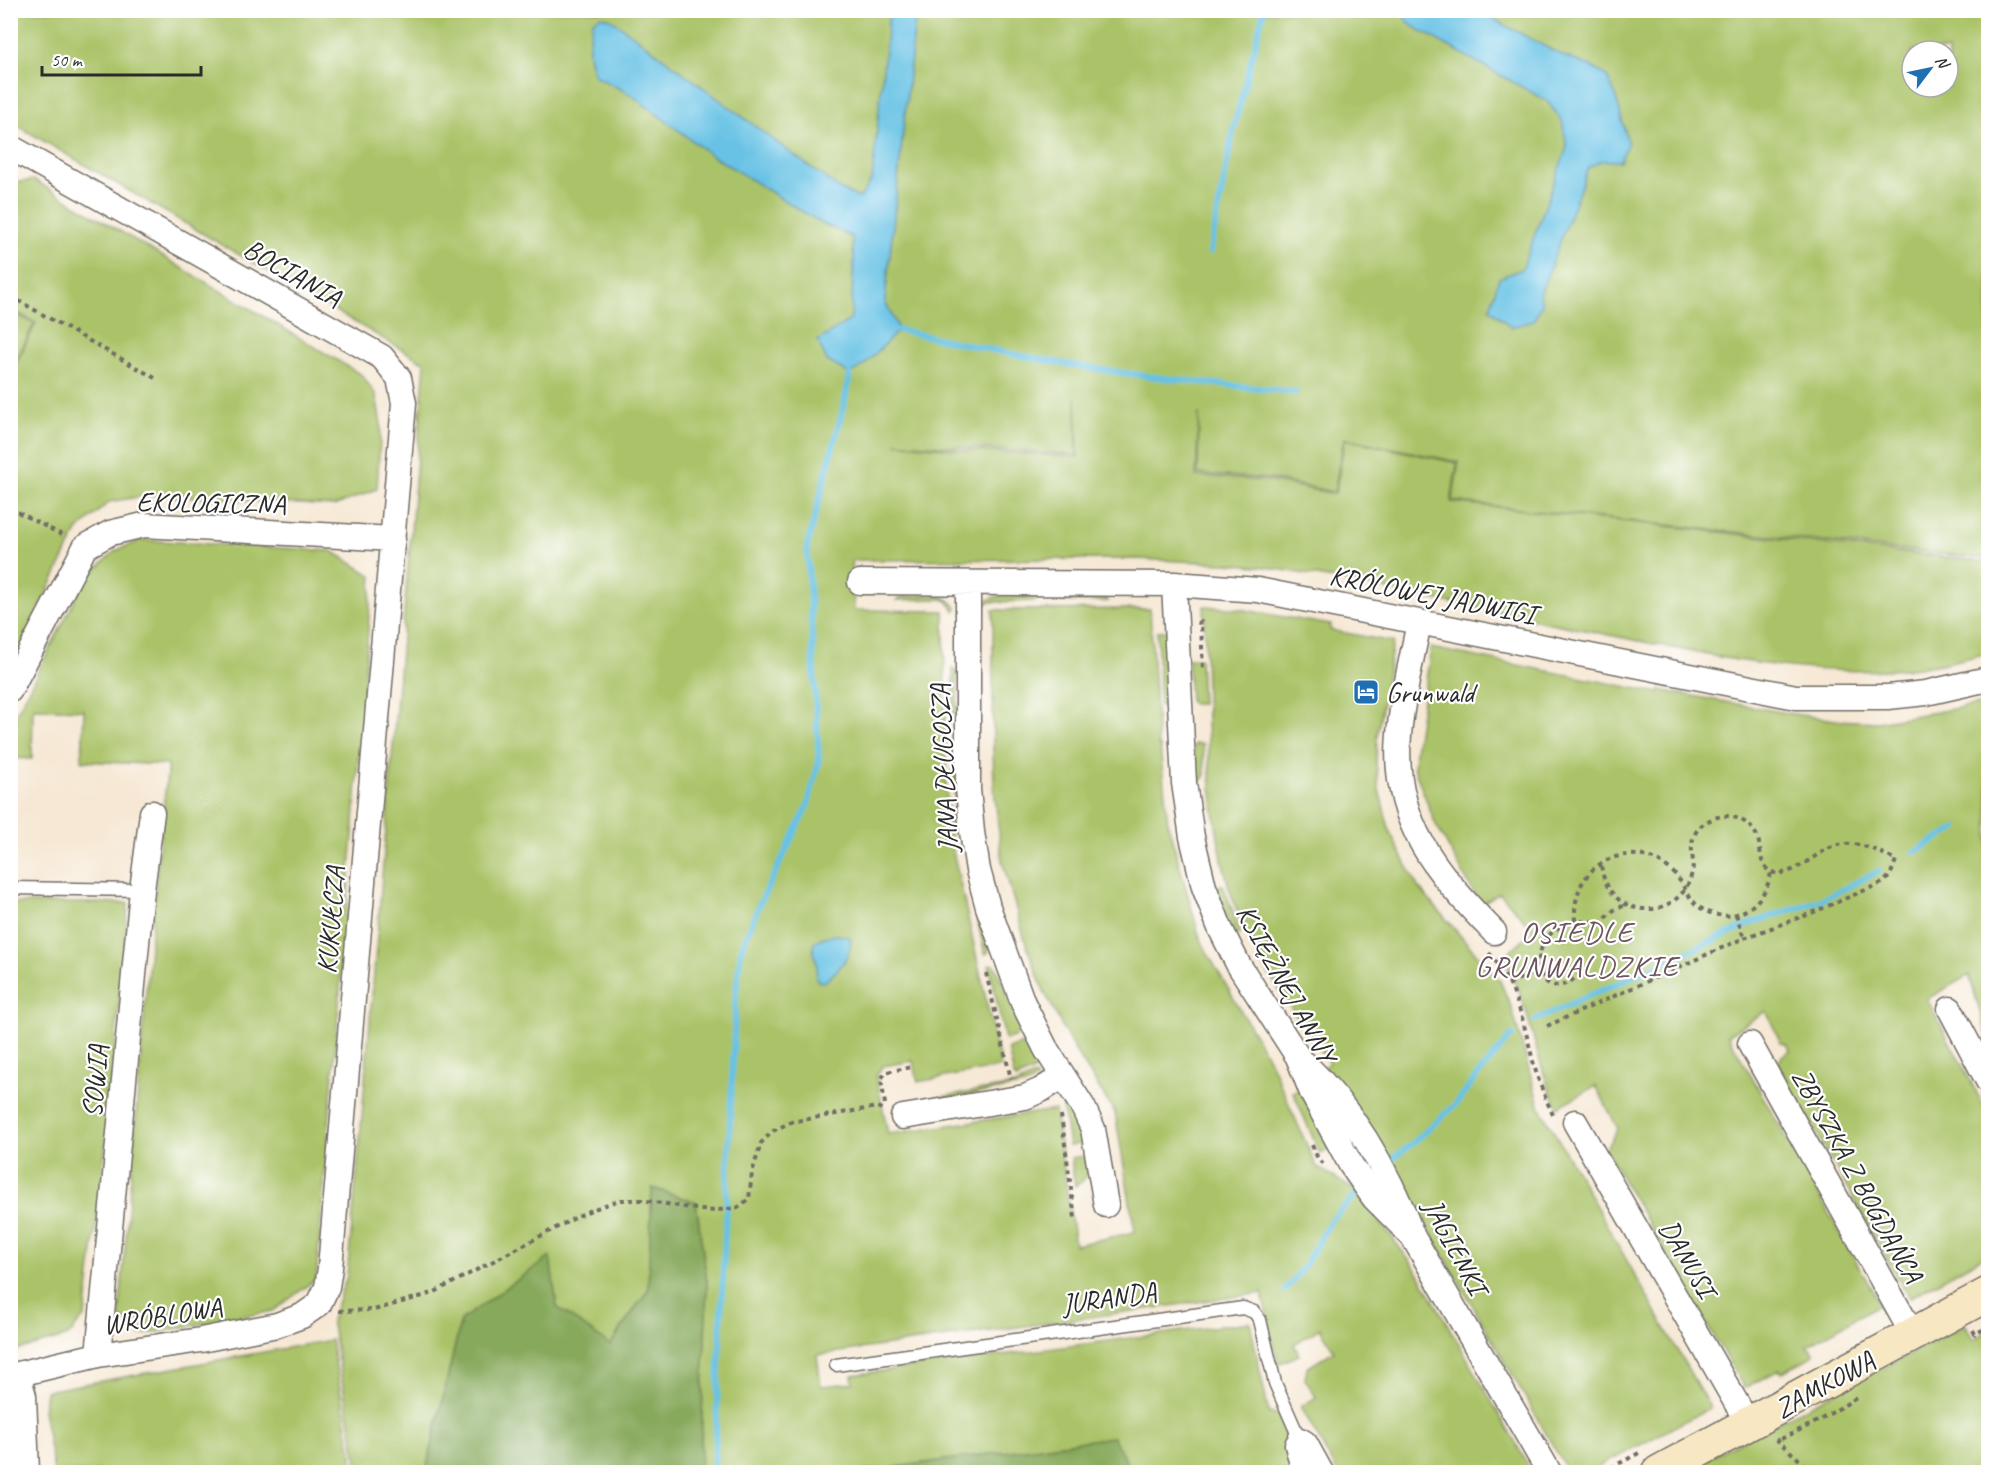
<svg xmlns="http://www.w3.org/2000/svg" width="1999" height="1483" font-family="Caveat,sans-serif">
  <style>
    .green { fill: #aac368; stroke: #6a774a; stroke-width: 1.5; fill-rule: evenodd }
    .forest { fill: #87a95c; stroke: #596a44; stroke-width: 1.5 }
    .water { fill: #67c2e5; stroke: #497688; stroke-width: 1.5 }
    .lines { fill: none; stroke-linecap: round; stroke-linejoin: round }
    .stream { stroke: #67c2e5; stroke-width: 6 }
    .lane-casing { stroke: #726d66; stroke-width: 15 }
    .street-casing { stroke: #726d66; stroke-width: 27 }
    .secondary-casing { stroke: #726d66; stroke-width: 36 }
    .path { stroke: #726d66; stroke-width: 4; stroke-dasharray: 4.5 4.5; stroke-linecap: butt }
    .lane { stroke: #fff; stroke-width: 12 }
    .street { stroke: #fff; stroke-width: 24 }
    .secondary { stroke: #f8e7c3; stroke-width: 33 }
    .labels { text-anchor: middle; stroke-width: 4.5; stroke-linejoin: round; paint-order: stroke }
    .street-label { font-size: 28px; fill: #2b2b2b; stroke: #fff }
    .poi-label { font-size: 28px; fill: #2b2b2b; stroke: #fff; text-anchor: start }
    .neighbourhood-label { font-size: 30px; letter-spacing: 1.5px; fill: #6e5460; stroke: #fff }
  </style>
  <rect width="100%" height="100%" fill="#fff"/>
  <filter id="ink" filterUnits="userSpaceOnUse"><feTurbulence type="fractalNoise" baseFrequency=".0167" numOctaves="2"/><feDisplacementMap in="SourceGraphic" scale="12" xChannelSelector="R" yChannelSelector="G"/><feConvolveMatrix kernelMatrix="1 2 1 2 8 2 1 2 1" color-interpolation-filters="sRGB"/></filter>
  <filter id="wash" filterUnits="userSpaceOnUse"><feTurbulence type="fractalNoise" baseFrequency=".008" numOctaves="4" result="noise"/><feDisplacementMap in="SourceGraphic" scale="24" xChannelSelector="R" yChannelSelector="G"/><feGaussianBlur stdDeviation="1.35" result="paint"/><feColorMatrix in="noise" values="0 0 0 0 0 0 0 0 0 0 0 0 0 0 0 0 0 1.4 0 .05"/><feComposite in="paint" operator="in"/></filter>
  <g filter="url(#wash)">
    <rect width="100%" height="100%" fill="#f6e8d4"/>
    <!-- green -->
    <path class="green" d="M11,11H1988V559L1563,514L1452,501L1459,462L1344,438L1334,492L1270,479L1198,474L1199,413L1196,476L1270,481L1335,494L1345,439L1457,463L1451,502L1988,562V653C1966,658 1943,665 1920,667C1851,676 1782,668 1713,656L1339,580L1266,567L1225,563L1136,559L852,560L854,610L944,611L946,789L951,842L1001,1067L918,1082L913,1061L883,1066L876,1075L888,1134L1055,1110L1075,1245L1135,1232L1115,1113L1071,1044L1042,987L1026,944L1002,860L994,788L993,746V610L1150,609L1158,746H1160L1168,824L1199,935L1208,954L1271,1063L1316,1166L1353,1189L1355,1188L1417,1271L1532,1472H1337L1301,1407L1316,1397L1305,1379L1307,1368L1334,1351L1320,1328L1294,1344L1299,1355L1278,1364L1262,1293L817,1355L821,1386L853,1383L852,1375L1250,1322L1269,1414L1280,1413L1293,1472H1132L1113,1437L860,1472H700L707,1282L696,1202L652,1188L648,1290L610,1345L557,1307L549,1258L461,1320L426,1471L422,1472H359L331,1320L347,1276L361,1128L425,363L11,122ZM1912,51H1948V87H1912ZM1076,397L1078,457L963,450L895,443L1077,455Z
      M34,180L362,375L376,395L381,424L377,489L334,506L150,495L109,502L77,531L11,666V374L36,323L11,309V183Z
      M11,311L34,324L11,371Z
      M141,540L332,551L372,576L354,822L316,1279L273,1311L141,1335L119,1316C136,1132 147,948 168,765L82,761L84,710L33,708L32,759L11,758V724L85,580L115,551Z
      M903,596C923,596 945,589 957,609L955,611L947,601L942,599L897,600Z
      M998,596H1032L1036,599L1034,601L991,602L987,603L981,611L979,610L985,601Z
      M1064,596H1105L1108,601L1061,602Z
      M1204,606L1239,609L1331,625L1330,630L1393,642L1377,736L1376,763L1379,790L1390,832L1418,887L1500,981L1512,1009L1539,1105L1710,1408L1589,1472H1568L1394,1168L1324,1067L1329,1063C1289,1006 1245,948 1227,880C1204,792 1207,696 1204,606Z
      M1157,631H1167L1171,702L1167,706H1160Z
      M1431,648L1659,693L1660,690L1787,713L1836,720L1878,722L1988,703V1039L1969,975L1927,999L1988,1114V1254L1909,1298L1778,1064L1782,1056L1790,1050L1787,1044L1781,1043L1766,1011L1728,1035L1880,1304L1808,1345L1814,1355L1781,1373L1779,1370L1744,1388L1605,1149L1618,1129L1596,1086L1558,1107C1553,1097 1548,1087 1545,1077C1531,1036 1526,995 1503,958L1533,930L1500,893L1480,904L1435,823L1414,768L1415,751Z
      M1191,658H1200L1202,704H1193L1190,702L1188,662Z
      M953,669L957,671V712L953,714Z
      M953,741L957,743L961,820L958,824L954,793Z
      M1195,744H1203L1205,775L1200,782L1196,779L1193,747Z
      M1220,885H1223L1241,934L1237,935L1233,932L1217,889Z
      M11,903H128L106,1143L85,1316L68,1336L11,1352Z
      M975,908L977,910L990,949L988,953L985,954Z
      M993,964L996,968L1023,1031L1022,1034L1005,1040L989,965Z
      M1026,1043C1034,1046 1040,1058 1041,1067L1016,1079L1014,1076L1008,1049Z
      M1034,1076L1037,1078L1030,1084L933,1102L927,1099L1015,1085Z
      M1300,1089L1331,1149L1320,1154L1293,1092Z
      M1062,1100C1073,1106 1084,1131 1083,1143L1069,1146Z
      M1086,1156C1089,1170 1089,1179 1075,1186L1071,1158Z
      M1966,1325L1973,1339L1988,1331V1472H1681Z
      M331,1340L355,1472H54L43,1410L46,1391Z
      M10,1391L15,1397L16,1472H11Z"/>
    <!-- forest -->
    <path class="forest" d="M652,1188L696,1202L707,1282L700,1472H422L426,1471L461,1320L550,1257L557,1307L610,1345L648,1290Z
      M1113,1437L1132,1472H860Z"/>
    <!-- water -->
    <path class="water" d="M889,11H916L885,301L899,330L864,365L850,374L827,361L818,341L851,319L854,259L852,237L821,223L711,155L630,94L595,76C586,52 588,46 593,21L601,16L611,19L841,190L860,198L872,179Z
      M1399,11H1482V13L1563,56L1590,66L1607,76L1615,94L1628,142L1620,161H1600L1588,168L1540,294L1542,305L1533,321L1511,327L1490,309L1499,278L1522,269L1567,147L1562,121L1547,101L1412,26Z
      M835,935L846,936L850,938C854,955 836,973 824,982L818,981L816,977L817,965L813,948L814,943L821,938Z"/>
    <g class="lines">
      <!-- stream -->
      <path class="stream" d="M1210,252L1234,127L1264,10
        M899,330C969,345 1039,361 1110,371C1172,380 1234,386 1296,392
        M1914,852L1957,828
        M1535,1020L1754,922L1821,900L1879,871
        M1391,1160L1413,1143L1457,1103L1476,1077L1512,1035
        M1285,1290L1305,1265L1331,1220L1358,1193
        M714,1472L736,991L741,950L759,905L807,808L819,761L807,546L844,405L850,374"/>
    </g>
  </g>
  <g filter="url(#ink)">
    <g class="lines">
      <defs>
        <path id="lane" d="M10,888L142,890
          M836,1365L1243,1308L1254,1312L1260,1320L1275,1383L1300,1440"/>
        <path id="street" d="M10,147L382,357L399,378L404,403L330,1268L327,1287L319,1304L302,1316L277,1325L201,1340L98,1355L10,1376
          M860,582L1174,584L1258,590L1796,697H1888L1926,693L1988,679
          M968,583V789L972,832L978,870L988,907L1023,1003L1046,1049L1083,1107L1093,1129L1106,1205
          M1174,584L1184,783L1192,837L1204,887L1220,928L1238,964L1298,1057L1312,1093L1351,1165L1374,1198L1413,1237
          M1419,622C1412,659 1402,697 1399,735C1391,821 1438,875 1494,932
          M10,690L85,547L110,533L144,525L393,539
          M1950,1009L1988,1081
          M1750,1044L1913,1335
          M1304,1063C1355,1112 1389,1172 1413,1237L1549,1472
          M903,1117L1025,1097L1041,1090L1063,1076
          M1575,1122L1749,1425
          M98,1355L142,890L152,813
          M18,1375L24,1396L27,1472
          M1304,1472L1297,1445L1300,1440L1305,1443L1321,1472"/>
        <path id="secondary" d="M1659,1472L1988,1294"/>
      </defs>
      <!-- lane casing -->
      <use href="#lane" class="lane-casing"/>
      <!-- street casing -->
      <use href="#street" class="street-casing"/>
      <!-- secondary casing -->
      <use href="#secondary" class="secondary-casing"/>
      <!-- path -->
      <path class="path" d="M10,296L155,378
        M10,508L66,537
        M1197,623L1201,622L1203,671
        M1736,914L1744,938
        M1575,921C1574,900 1579,880 1596,867C1622,847 1658,852 1678,878C1685,887 1689,899 1699,907C1731,929 1766,906 1771,872
        M1489,953C1517,984 1524,1026 1534,1065C1539,1083 1546,1100 1554,1117
        M986,973L1011,1079
        M1581,973C1528,1024 1515,905 1602,923C1608,913 1615,908 1627,905
        M1509,983L1538,971
        M1547,1026L1744,938L1809,914L1882,883L1890,876L1896,860C1881,853 1862,842 1845,844C1821,845 1796,877 1775,873C1758,869 1762,851 1758,839C1753,823 1734,813 1718,817C1710,819 1701,824 1696,832C1690,842 1692,851 1693,862C1693,887 1676,906 1652,909C1638,910 1624,906 1615,896C1606,887 1602,876 1601,863
        M885,1104L881,1079L886,1072L912,1067
        M1061,1115L1075,1218
        M1312,1145L1318,1159L1323,1164
        M339,1311L374,1310L433,1293L586,1212L619,1200H642L708,1211L737,1208L749,1199L752,1173L761,1143L773,1131L791,1122L836,1114L877,1107L885,1110
        M1973,1330L1975,1334L1988,1327
        M1776,1439L1813,1472
        M1781,1439L1818,1421L1858,1397
        M1603,1472L1639,1453"/>
      <!-- lane -->
      <use href="#lane" class="lane"/>
      <!-- street -->
      <use href="#street" class="street"/>
      <!-- secondary -->
      <use href="#secondary" class="secondary"/>
    </g>
  </g>
  <!-- icons -->
  <defs>
    <symbol id="hotel-square" viewBox="-11 -11 22 22"><rect x="-9" y="-9" width="18" height="18" rx="4" fill="#1f6fb2" stroke="#fff"/><path d="M-6-4.5h1.5V1H6V5H4.5V3h-9V5H-6ZM-4 0a1.8 1.8 0 1 1 3.6 0ZM.5 0V-2.5h3Q6-2.5 6 0Z" fill="#fff"/></symbol>
  </defs>
  <g fill-rule="evenodd">
    <use href="#hotel-square" x="1351" y="677" width="30" height="30"/>
  </g>
  <g class="labels">
    <!-- street labels -->
    <g class="street-label">
      <text transform="translate(293 272) rotate(30)" y="10">BOCIANIA</text>
      <text transform="translate(211 502) rotate(1)" y="10">EKOLOGICZNA</text>
      <text transform="translate(1433 594) rotate(11)" y="10">KRÓLOWEJ JADWIGI</text>
      <text transform="translate(943 768) rotate(-93)" y="10">JANA DŁUGOSZA</text>
      <text transform="translate(330 920) rotate(-85)" y="10">KUKUŁCZA</text>
      <text transform="translate(1287 983) rotate(61)" y="10">KSIĘŻNEJ ANNY</text>
      <text transform="translate(94 1081) rotate(-85)" y="10">SOWIA</text>
      <text transform="translate(1858 1175) rotate(61)" y="10">ZBYSZKA Z BOGDAŃCA</text>
      <text transform="translate(1456 1246) rotate(62)" y="10">JAGIENKI</text>
      <text transform="translate(1688 1258) rotate(60)" y="10">DANUSI</text>
      <text transform="translate(1109 1297) rotate(-8)" y="10">JURANDA</text>
      <text transform="translate(162 1315) rotate(-9)" y="10">WRÓBLOWA</text>
      <text transform="translate(1824 1384) rotate(-29)" y="10">ZAMKOWA</text>
    </g>
    <!-- poi labels -->
    <g class="poi-label">
      <text x="1386" y="702">Grunwald</text>
    </g>
    <!-- neighbourhood labels -->
    <g class="neighbourhood-label">
      <text x="1577" y="942">OSIEDLE<tspan x="1577" dy="34">GRUNWALDZKIE</tspan></text>
    </g>
  </g>
  <!-- margin -->
  <rect width="1999" height="1483" fill="none" stroke="#fff" stroke-width="36"/>
  <!-- north arrow -->
  <g transform="translate(1930 69) rotate(58)"><circle r="28" fill="#ffffff" stroke="#aaaaaa" stroke-width="1.5"/>
  <path d="M0-4.5L10 22L0 15L-10 22Z" fill="#1f6fb2"/>
  <text y="-9" font-size="16" font-weight="bold" text-anchor="middle" fill="#2b2b2b">N</text>
  </g>
  <!-- scale -->
  <path d="M42 66v9h159v-9" fill="none" stroke="#2b2b2b" stroke-width="3"/>
  <text x="51" y="66" font-size="18" fill="#2b2b2b" stroke="#ffffff" stroke-width="4.5" paint-order="stroke">50 m</text>
</svg>
